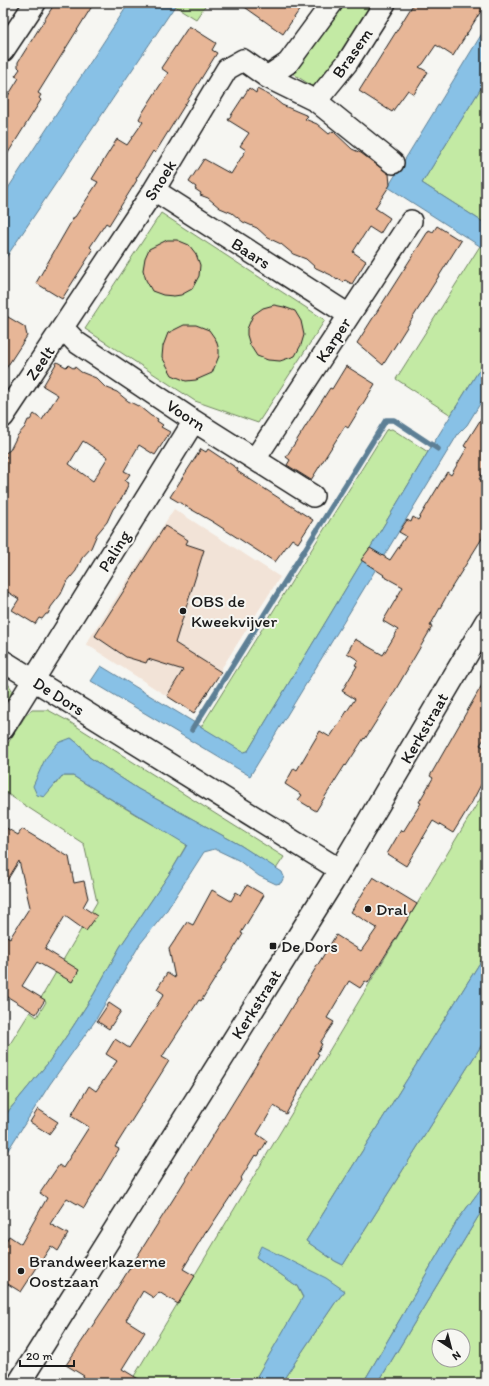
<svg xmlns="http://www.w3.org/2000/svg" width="489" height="1386" font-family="Itim,sans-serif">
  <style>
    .built { fill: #f2e3d7 }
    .green { fill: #c3eaa4; stroke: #708360; fill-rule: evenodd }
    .water { fill: #88c1e6; stroke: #5d7f95 }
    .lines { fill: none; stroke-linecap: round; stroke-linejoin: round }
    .stream { stroke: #5d7f95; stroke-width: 5.5 }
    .building { fill: #e7b697; stroke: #1c1c1c; fill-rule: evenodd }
    .street-casing { stroke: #1c1c1c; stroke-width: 24 }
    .secondary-casing { stroke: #1c1c1c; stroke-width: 25 }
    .street { stroke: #f6f6f2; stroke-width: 21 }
    .secondary { stroke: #f6f6f2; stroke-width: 22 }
    .poi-dot { fill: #1c1c1c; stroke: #f6f6f2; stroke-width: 1.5 }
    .labels { text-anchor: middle; stroke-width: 4; stroke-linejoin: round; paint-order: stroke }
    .street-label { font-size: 17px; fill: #1c1c1c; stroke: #f6f6f2 }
    .poi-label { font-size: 17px; fill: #1c1c1c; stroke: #f6f6f2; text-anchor: start }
  </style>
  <rect width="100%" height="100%" fill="#f6f6f2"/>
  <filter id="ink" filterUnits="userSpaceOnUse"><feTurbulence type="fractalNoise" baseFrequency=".025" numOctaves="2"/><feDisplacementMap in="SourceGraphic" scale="8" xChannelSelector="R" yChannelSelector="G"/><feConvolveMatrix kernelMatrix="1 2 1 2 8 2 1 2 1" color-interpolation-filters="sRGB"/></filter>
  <g filter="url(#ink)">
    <!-- built -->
    <path class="built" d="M174,509L280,577L193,713L86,644Z"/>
    <!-- green -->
    <path class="green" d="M177,3H207L196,19L175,6Z
      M343,3H374L318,90L292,73L325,23Z
      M486,80V224L422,183Z
      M161,213L325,320L258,423L195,401L85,329Z
      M480,246L486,250V359L451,415L396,379Z
      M392,429L428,452L248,751L243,753L201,727L386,430Z
      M3,680L7,682L12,690L6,711L3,716Z
      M32,710H48L68,721L284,857L276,869L240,845L138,789L89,757L80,745L71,738L55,785L62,776H73L138,816L187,844L172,870L120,947L94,994L72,1028L48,1063L10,1109L3,1120V1055L30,1012L37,1017L46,1002L41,998L97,902L84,844L3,791V751L26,715Z
      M486,789V953L306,1241L335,1261L343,1265L486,1038V1182L457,1221L363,1383H281L335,1303L345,1291L256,1257L297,1286L303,1298L253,1383H130Z
      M486,1206V1379L483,1383H378L478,1217ZM439,1336H463V1360H439Z"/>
    <!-- water -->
    <path class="water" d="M129,3H177L3,262V196Z
      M486,27V80L422,183L486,224V250L388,187Z
      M486,359V394L467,425L458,434L250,776L91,681L101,666L243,752L248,751L428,452Z
      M71,738L80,745L89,757L138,789L240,845L282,872L284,877L281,883L276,884L259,876L238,860L215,849L204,852L165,913L140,944L95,1021L50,1084L3,1158V1120L10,1109L48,1063L72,1028L94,994L120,947L172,870L187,845L73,776H62L44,797L37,795L33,786L45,759L58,743Z
      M486,953V1038L343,1265L335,1261L306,1241Z
      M486,1182V1206L478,1217L378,1383H363L457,1221Z
      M261,1246L326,1278L345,1291L335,1303L281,1383H253L303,1297L297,1286L256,1257Z"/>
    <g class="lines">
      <!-- stream -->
      <path class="stream" d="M192,730L386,420H394L438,449"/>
    </g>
    <!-- building -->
    <path class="building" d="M55,3H94L38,93L41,95L39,98L41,100L3,161V104L19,78L15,76L20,69L18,67V62Z
      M239,3H304L283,34Z
      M414,3H486L453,56L436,45L423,64L419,67L428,72L414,94L408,90L392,112L359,91Z
      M189,26L216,43L212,50L217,53L155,153L153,151L136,179L137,180L109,225L106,223L90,247L93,250L62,299L36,283L74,217H75L98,182L92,179L117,139L127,145L143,122L139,119L141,115L168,73L161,68Z
      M249,88L256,93L257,89L271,96L282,105L308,116L305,119L317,124L329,134L333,131L352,149L361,153L389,174L390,185L375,208L390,218L380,234L369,227L353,252L366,261L352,284L345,280L343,282L338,279L337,280L331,275L316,268L306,259L293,254L281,244L268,238L257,228L243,222L232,213L220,208L208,198L200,195L201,193L195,189L196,187L189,182L204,159L231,174L246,150L240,146L249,133L228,120Z
      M437,226L461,241L383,365L357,343L429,230L433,232Z
      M167,240H177L189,245L196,254L200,265L199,276L192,289L181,295L174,296L163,295L152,291L146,280L143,270L145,258L149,249Z
      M274,305L284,307L295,311L301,321L304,335L301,345L295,356L280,361L268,360L257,356L250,345L247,335V329L253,315L263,308Z
      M3,314L25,327L27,336L3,373Z
      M184,325H196L209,330L216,340L219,350V356L212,373L196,380L186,381L172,375L162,357L163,346L168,333Z
      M57,362L66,367L68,365L73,368L75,367L81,372L96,378L105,387L117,392L128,401L140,407L151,416L158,419L157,421L163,425L161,427L170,432L155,455L139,445L124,471L130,474L125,481L129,483L122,498L113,509L107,522L97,534L91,548L82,558L76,571L66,583L61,594L51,607L48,614H46L42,619L39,618L35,624L12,610L19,599L3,589V464L7,457L4,454L10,450L17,436L25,427L28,420H30L34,414L42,420L58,395L43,386ZM83,441L108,457L93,481L69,464Z
      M346,366L375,384L348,428L345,426L311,480L287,465L290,460L286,457L330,388L332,389Z
      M486,411V468L479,479L486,483V532L450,590L430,626L432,627L389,701L365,739L364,738L346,766L345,765L316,811L298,800L302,795L285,784L294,768L297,770L320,731L330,737L355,699L342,691L357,666L355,665L358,660L347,653L355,639L383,655L398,630L383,621L403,587L383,576L384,575L361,560L370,548L390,560L406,536L399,532L407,520L411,522L413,517L418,520L447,472L451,475L467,448L464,446Z
      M201,449L206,452L208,449L238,469L237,471L313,520L298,543L292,539L275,562L213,522L170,497Z
      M165,526L188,540L186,544L204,550L175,643L221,672L194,713L167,696L183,670L148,659L146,663L126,657L95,636Z
      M486,678V736L480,745L486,749V775L472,802L453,833L433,821L406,866L387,854L401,830L403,832L421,803L419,802L433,778L430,776Z
      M3,826L18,835L22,829L69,857L74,883L84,881L88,898L83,907L97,916L86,931L65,916L45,949L79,970L72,982L37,962L22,986L45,1000L36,1014L3,994V934L10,938L30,907L19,861L3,887Z
      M373,877L417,904L368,983L365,981L360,988L349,981L327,1018L334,1022L320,1043L322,1044L317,1053L319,1054L286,1114L274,1106L257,1134L267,1141L258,1156L255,1155L241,1178L242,1179L207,1232L206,1231L183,1269L195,1276L178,1304L159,1292L154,1298L143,1291L126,1320L145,1332L122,1369L145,1383H79L84,1376L66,1365L111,1298L196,1163L336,935L361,951L377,928L351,912Z
      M247,885L264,895L241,933L243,934L201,1001L199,1000L162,1057L169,1061L115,1147L119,1149L84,1208L67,1198L50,1224L68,1234L58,1251L51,1246L21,1292L3,1281V1246L9,1236L21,1244L47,1198L40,1193L59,1165L63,1168L89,1127L71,1116L89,1086L96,1091L117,1061L106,1054L115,1039L129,1048L164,994L157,989L167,973L175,978L169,949L187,922L193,925L212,890L231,901L236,892L241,895Z
      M109,1003L121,1011L109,1029L97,1021Z
      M38,1109L58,1122L49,1134L30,1122Z"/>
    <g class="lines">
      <defs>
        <path id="street" d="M3,51L35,3
          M267,77L288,63L332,3
          M316,101L347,63L385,3
          M154,190L349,315
          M63,328L76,342L194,421L313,496
          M3,417L154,190L227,69L243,60L267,77L316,101L393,163
          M255,459L411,221
          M3,661L340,870
          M3,729L194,421"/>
        <path id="secondary" d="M19,1383L340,870L486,622"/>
      </defs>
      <!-- street casing -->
      <use href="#street" class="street-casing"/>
      <!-- secondary casing -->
      <use href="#secondary" class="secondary-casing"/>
      <!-- street -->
      <use href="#street" class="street"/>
      <!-- secondary -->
      <use href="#secondary" class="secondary"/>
    </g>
  </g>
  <!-- markers -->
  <g class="poi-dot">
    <circle cx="183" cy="611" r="4"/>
    <circle cx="368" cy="909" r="4"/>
    <rect x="269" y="942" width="8" height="8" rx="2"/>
    <circle cx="21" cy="1271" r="4"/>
  </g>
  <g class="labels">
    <!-- street labels -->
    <g class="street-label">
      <text transform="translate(352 53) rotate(-55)" y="6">Brasem</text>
      <text transform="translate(160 180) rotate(-58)" y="6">Snoek</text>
      <text transform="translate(251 253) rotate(33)" y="6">Baars</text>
      <text transform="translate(333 340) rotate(-57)" y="6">Karper</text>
      <text transform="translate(40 363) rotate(-56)" y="6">Zeelt</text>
      <text transform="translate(186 415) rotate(33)" y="6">Voorn</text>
      <text transform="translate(114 551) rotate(-58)" y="6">Paling</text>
      <text transform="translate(59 696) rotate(32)" y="6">De Dors</text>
      <text transform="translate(424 728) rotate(-60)" y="6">Kerkstraat</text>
      <text transform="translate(256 1004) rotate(-58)" y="6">Kerkstraat</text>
    </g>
    <!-- poi labels -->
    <g class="poi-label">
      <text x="191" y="607">OBS de<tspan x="191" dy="20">Kweekvijver</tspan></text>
      <text x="376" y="915">Dral</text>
      <text x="281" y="952">De Dors</text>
      <text x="29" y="1267">Brandweerkazerne<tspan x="29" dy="20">Oostzaan</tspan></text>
    </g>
  </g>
  <!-- margin -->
  <rect width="489" height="1386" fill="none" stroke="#f6f6f2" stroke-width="16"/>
  <rect x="8" y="8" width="473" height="1370" fill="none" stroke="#1c1c1c" stroke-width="1.5" filter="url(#ink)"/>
  <!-- north arrow -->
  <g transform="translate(451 1348) rotate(144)"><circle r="19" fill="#f6f6f2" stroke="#9f9f9c"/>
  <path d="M0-3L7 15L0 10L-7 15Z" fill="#1c1c1c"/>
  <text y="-6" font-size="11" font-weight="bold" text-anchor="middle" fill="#1c1c1c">N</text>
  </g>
  <!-- scale -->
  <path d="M20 1360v6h54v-6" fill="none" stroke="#1c1c1c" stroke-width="2"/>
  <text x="26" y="1360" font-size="12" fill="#1c1c1c" stroke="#f6f6f2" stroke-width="3" paint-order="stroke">20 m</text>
</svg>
